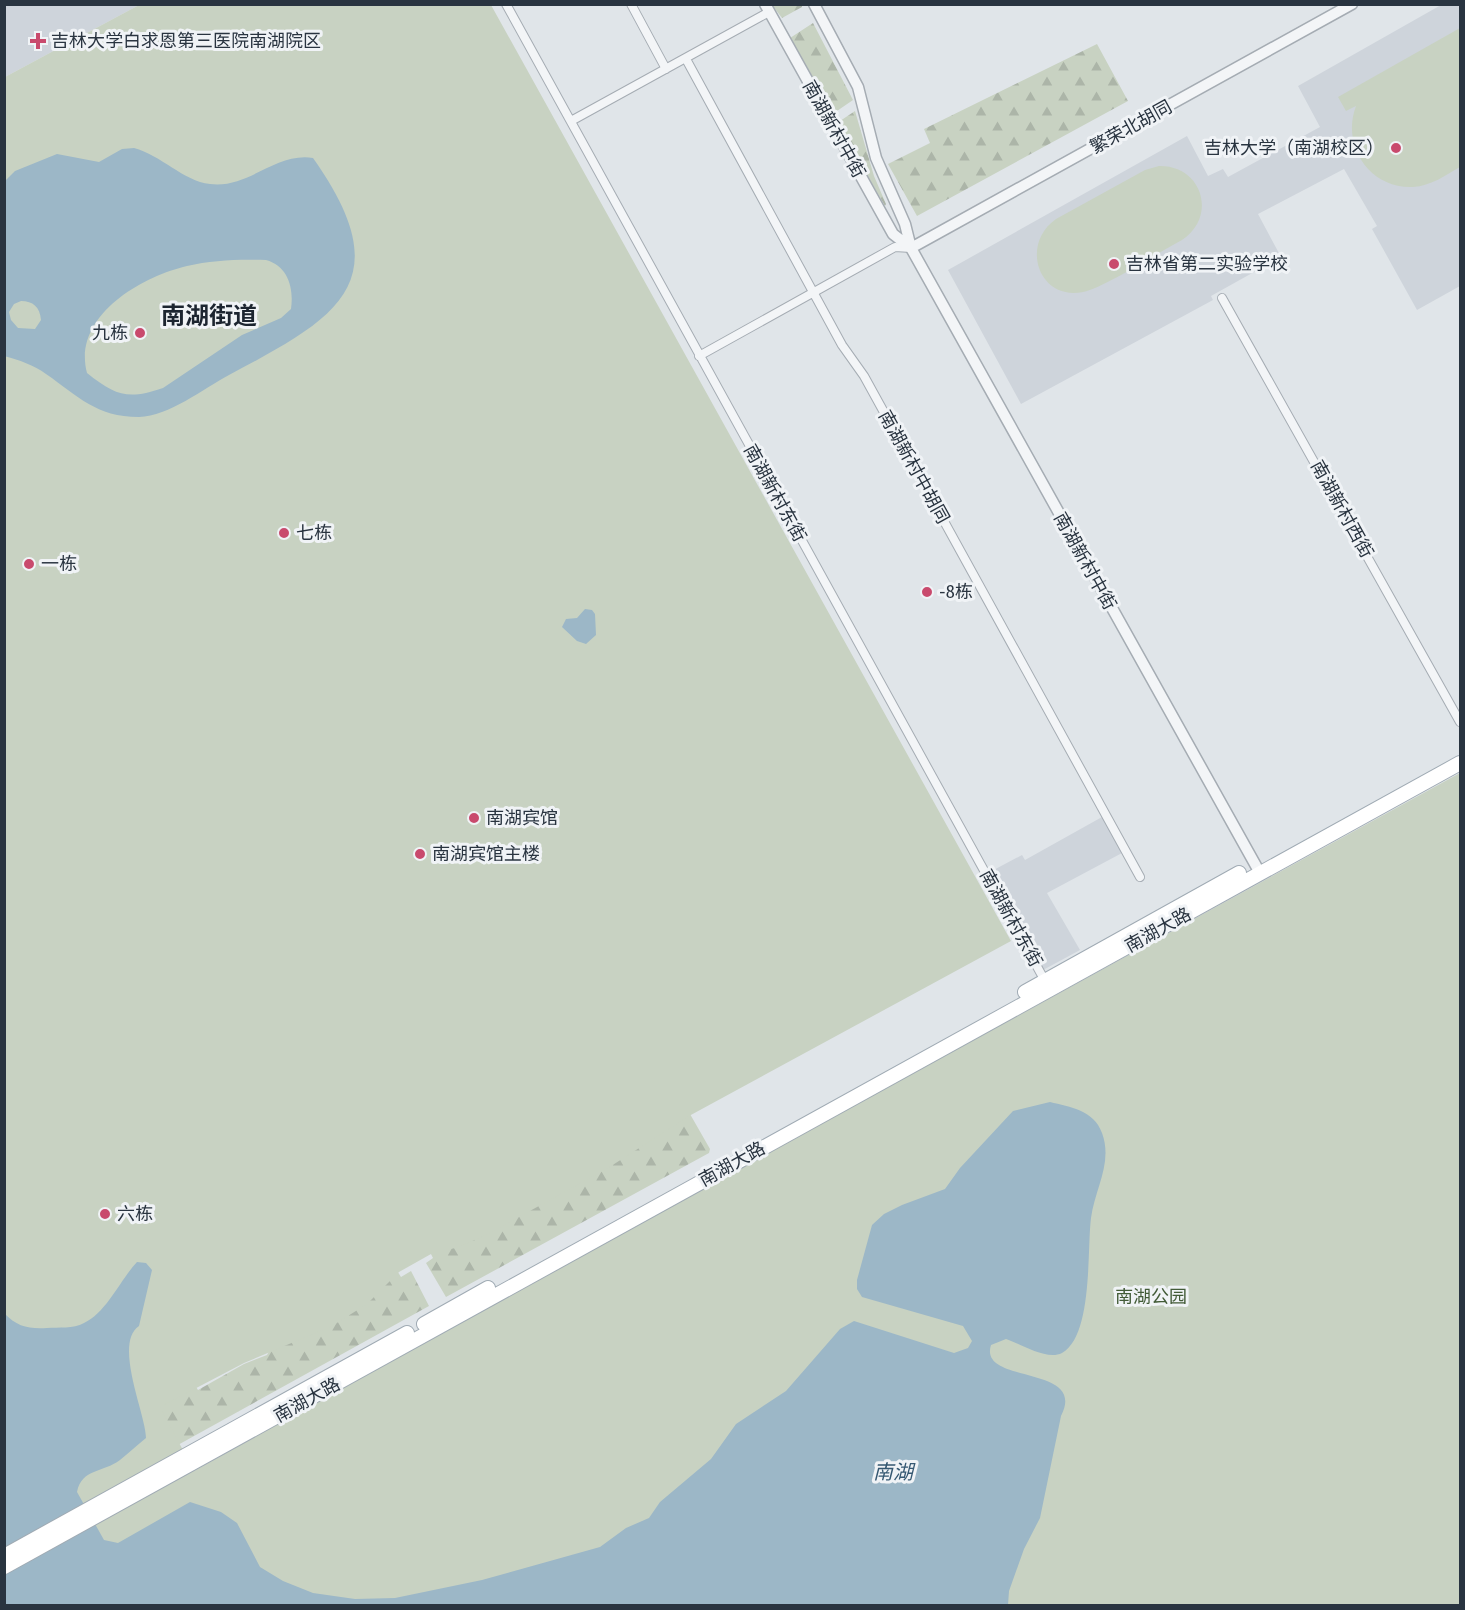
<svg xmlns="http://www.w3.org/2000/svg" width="1465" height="1610" font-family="'Fira Sans Condensed','Noto Sans SC',sans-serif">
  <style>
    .built { fill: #ced4db }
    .forest { fill: url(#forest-firs) }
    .park { fill: #c8d2c2 }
    .water { fill: #9cb7c7; fill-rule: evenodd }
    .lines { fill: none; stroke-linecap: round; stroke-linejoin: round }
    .minor-casing { stroke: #a5acb3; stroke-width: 10 }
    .tertiary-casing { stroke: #a5acb3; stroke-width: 13 }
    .primary-casing { stroke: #a0abb4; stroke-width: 16 }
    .minor { stroke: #f3f5f7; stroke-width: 8 }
    .tertiary { stroke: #f3f5f7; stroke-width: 10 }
    .primary { stroke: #fff; stroke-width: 14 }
    .poi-dot { fill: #c94a6d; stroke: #f0f3f6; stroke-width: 2 }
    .labels { text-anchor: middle; stroke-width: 6; stroke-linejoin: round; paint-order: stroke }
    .poi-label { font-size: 18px; fill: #293440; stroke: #f0f3f6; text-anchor: start }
    .street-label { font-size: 18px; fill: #293440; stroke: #f0f3f6 }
    .park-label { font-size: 18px; fill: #425b37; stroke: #f0f3f6 }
    .water-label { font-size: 20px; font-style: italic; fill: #355872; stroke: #f0f3f6 }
    .district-label { font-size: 24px; font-weight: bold; fill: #1c2530; stroke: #f0f3f6 }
  </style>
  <defs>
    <pattern id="forest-firs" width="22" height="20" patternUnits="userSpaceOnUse" patternTransform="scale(1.5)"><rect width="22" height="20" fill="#c8d2c2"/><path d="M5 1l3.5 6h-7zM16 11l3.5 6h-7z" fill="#acb5a8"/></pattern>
  </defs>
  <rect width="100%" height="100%" fill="#e0e5e9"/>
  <!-- built -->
  <path class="built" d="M5,4H139V5L5,77Z
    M1441,5H1460V286L1417,310L1372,229L1377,226L1344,169L1258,214L1281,257L1211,296L1213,300L1021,404L948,270L1187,136L1208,176L1223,169L1228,177L1320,127L1298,86Z
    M1102,817L1122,853L1047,893L1080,950L1043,970L988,873L1022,855L1025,860Z"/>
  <!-- forest -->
  <path class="forest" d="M772,5H802V7L782,18Z
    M813,23L853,100L834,113L790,38Z
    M1097,44L1128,101L917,216L888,164L930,143L924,129Z
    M855,111L874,176L886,204L885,206L837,123Z
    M618,988L710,1149L709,1153L446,1297L426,1263L433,1258L428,1248Z
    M5,1077L198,1390L244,1364L267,1355L270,1349L394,1266L401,1277L411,1271L429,1306L167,1451Z"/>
  <!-- park -->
  <path class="park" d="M139,5H491L1011,941L689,1116L608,1168L488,1234L459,1247L431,1254L399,1272L367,1304L332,1326L244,1363L160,1407L194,1471L425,1341L1460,773V1605L5,1606V77Z
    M1460,28V167C1446,175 1431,186 1413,187C1369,189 1341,145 1356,106L1346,111L1338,97Z
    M1159,166C1202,165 1218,216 1182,240C1159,252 1106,287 1083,292C1038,301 1020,244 1056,219L1145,170Z"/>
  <!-- water -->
  <path class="water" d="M134,148C161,155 183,181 210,184C248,189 276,152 313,158C401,282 339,317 229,375C203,389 169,416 139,417C96,417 78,396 46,374C34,365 19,360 4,356L5,181L15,171L57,154L99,162L122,149ZM266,260C288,266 294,288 291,309L281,318L242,335L163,388C128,400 116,396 87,373C72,317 140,277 187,266C212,260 240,259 266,260ZM21,301C33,301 40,307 41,320L35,329L18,328L11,320L9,312L14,304Z
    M585,609L592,610L595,614L596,635L586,644L577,641L562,627L566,619L577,618Z
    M1050,1102C1070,1107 1094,1110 1102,1133C1113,1163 1095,1188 1091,1218C1087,1249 1093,1336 1062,1353C1047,1361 1021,1344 1006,1339L991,1345C978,1385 1088,1364 1061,1416L1040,1518L1024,1549L1009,1591L1008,1605H5L4,1313C17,1327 29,1329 47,1328C59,1327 73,1329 84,1323C107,1312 120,1280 137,1262L146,1263L152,1270L139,1326C113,1343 146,1415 146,1438C137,1445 129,1453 120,1460C103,1473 82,1468 77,1492L104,1540L118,1543L190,1502L221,1512L237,1523L260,1567L283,1581L313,1593L355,1599L395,1598L482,1580L600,1547L626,1528L649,1518L660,1502L711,1459L736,1424L786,1391L840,1329L854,1321L954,1353L968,1348L972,1341L963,1326L862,1297L857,1289V1280L872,1225L884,1214L902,1205L945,1189L960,1168L1013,1111Z"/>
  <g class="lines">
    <defs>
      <path id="minor" d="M506,4L1045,981
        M631,4L666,69
        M686,59L842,345L864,376L1140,877
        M571,121L769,12
        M1222,298L1460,722
        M699,356L895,247L911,248"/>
      <path id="tertiary" d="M765,4L893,234L911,248
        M814,4L858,87L876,158L905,224L911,248L1260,873
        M911,248L1352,4"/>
      <path id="primary" d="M1025,992L1239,873
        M424,1324L488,1288
        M4,1556L407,1333
        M4,1567L1460,763"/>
    </defs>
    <!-- minor casing -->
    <use href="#minor" class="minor-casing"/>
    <!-- tertiary casing -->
    <use href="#tertiary" class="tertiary-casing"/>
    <!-- primary casing -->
    <use href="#primary" class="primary-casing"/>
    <!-- minor -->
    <use href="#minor" class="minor"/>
    <!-- tertiary -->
    <use href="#tertiary" class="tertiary"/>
    <!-- primary -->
    <use href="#primary" class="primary"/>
  </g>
  <!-- markers -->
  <g class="poi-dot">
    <path d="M35 32h6v6h6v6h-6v6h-6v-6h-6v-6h6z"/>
    <circle cx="1396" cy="148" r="6"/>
    <circle cx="1114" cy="264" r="6"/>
    <circle cx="140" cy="333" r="6"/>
    <circle cx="284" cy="533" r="6"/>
    <circle cx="29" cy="564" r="6"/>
    <circle cx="927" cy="592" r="6"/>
    <circle cx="474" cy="818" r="6"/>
    <circle cx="420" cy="854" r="6"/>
    <circle cx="105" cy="1214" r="6"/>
  </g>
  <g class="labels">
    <!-- poi labels -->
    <g class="poi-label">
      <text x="51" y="47">吉林大学白求恩第三医院南湖院区</text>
      <text x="1384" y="154" text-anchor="end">吉林大学（南湖校区）</text>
      <text x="1126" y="270">吉林省第二实验学校</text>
      <text x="128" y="339" text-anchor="end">九栋</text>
      <text x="296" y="539">七栋</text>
      <text x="41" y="570">一栋</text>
      <text x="939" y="598">-8栋</text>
      <text x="486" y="824">南湖宾馆</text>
      <text x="432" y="860">南湖宾馆主楼</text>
      <text x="117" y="1220">六栋</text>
    </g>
    <!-- street labels -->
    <g class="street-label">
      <text transform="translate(1131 127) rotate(-29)" y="6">繁荣北胡同</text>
      <text transform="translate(834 129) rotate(61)" y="6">南湖新村中街</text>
      <text transform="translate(914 467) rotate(61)" y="6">南湖新村中胡同</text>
      <text transform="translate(775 493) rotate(61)" y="6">南湖新村东街</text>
      <text transform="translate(1342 509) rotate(61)" y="6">南湖新村西街</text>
      <text transform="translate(1085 561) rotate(61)" y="6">南湖新村中街</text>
      <text transform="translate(1011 918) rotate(61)" y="6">南湖新村东街</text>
      <text transform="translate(1158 930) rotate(-29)" y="6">南湖大路</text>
      <text transform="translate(732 1164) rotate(-29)" y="6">南湖大路</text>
      <text transform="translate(307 1400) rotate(-29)" y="6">南湖大路</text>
    </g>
    <!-- park labels -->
    <g class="park-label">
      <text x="1151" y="1303">南湖公园</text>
    </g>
    <!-- water labels -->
    <g class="water-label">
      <text x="893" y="1479">南湖</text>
    </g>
    <!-- district labels -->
    <g class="district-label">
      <text x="209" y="324">南湖街道</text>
    </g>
  </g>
  <!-- border -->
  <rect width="1465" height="1610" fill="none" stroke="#293440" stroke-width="12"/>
</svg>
